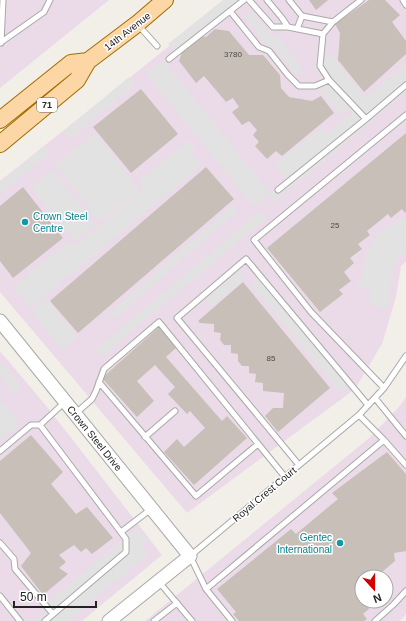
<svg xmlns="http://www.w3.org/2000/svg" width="406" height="621" font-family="Arial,sans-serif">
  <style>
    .industrial { fill: #ebdbe8; fill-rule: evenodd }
    .parking { fill: #e2e2e2 }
    .building { fill: #c7bfb8 }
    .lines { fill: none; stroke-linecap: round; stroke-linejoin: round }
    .service-casing { stroke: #a9a9a9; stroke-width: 7 }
    .tertiary-casing { stroke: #a9a9a9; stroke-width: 15 }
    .primary-casing { stroke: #a06b00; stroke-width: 18 }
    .service { stroke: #fff; stroke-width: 5 }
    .tertiary { stroke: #fff; stroke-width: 13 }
    .primary { stroke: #fcd6a4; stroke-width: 16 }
    .culture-dot { fill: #0f9aa8; stroke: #fff; stroke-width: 1.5 }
    .labels { text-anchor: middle; stroke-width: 3; stroke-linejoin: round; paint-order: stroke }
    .number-label { font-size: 8px; fill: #4b4948 }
    .shield { fill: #fff; stroke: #646464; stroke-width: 1 }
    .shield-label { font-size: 9px; font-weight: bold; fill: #222 }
    .street-label { font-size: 10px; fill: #222; stroke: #fff }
    .culture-label { font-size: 10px; fill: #0d838f; stroke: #fff; text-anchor: start }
  </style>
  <rect width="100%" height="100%" fill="#f2efe9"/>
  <!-- industrial -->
  <path class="industrial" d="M0,0H109L0,88Z
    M227,0H406V262L401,266L396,297L382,344L355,389L187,513L0,292V181Z
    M0,351L48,408L162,555L82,621H0Z
    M406,397V614L400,621H145L368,439L398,408ZM362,577H386V601H362Z"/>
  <!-- parking -->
  <path class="parking" d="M223,0H238L239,1L175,52L168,44Z
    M252,11L272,38L277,35L303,70L296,75L272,44L268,47L245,17Z
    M330,53L365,98L406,63V92L274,202L268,195L254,207L146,74L163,60L270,193L286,179L274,165L321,128L327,133L352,113L348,108L340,115L319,88L327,81L314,67Z
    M129,77L135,85L70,139L64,131Z
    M95,134L140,191L100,222L55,165Z
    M189,141L195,148L190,152L201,166L30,308L13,287L70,241L74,247L144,189L138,181Z
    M44,146L50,153L0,194V183Z
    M53,170L96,225L74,241L31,187Z
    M233,205L238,211L112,321L107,315Z
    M261,211L267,218L101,357L95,350Z
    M406,218V251L397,259L391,275L389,308L370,305V289L358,288L368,250L378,233L397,221Z
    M239,271L245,278L212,306L206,299Z
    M258,279L348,387L341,393L251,285Z
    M46,298L78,337L63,350L31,311Z
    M0,361L22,388L15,394L0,376Z
    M3,402L20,424L0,440V404Z
    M137,528L148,541L141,547L147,555L68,621H35L45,613L41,608Z"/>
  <!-- building -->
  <path class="building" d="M309,0H328L316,10Z
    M369,0H385L400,15L392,22L406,41V54L364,92L338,60L340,33L335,24Z
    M215,29L229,31L249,55H263L280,75L281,88L289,97L312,101L321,96L334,113L282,156L276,151L267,159L255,146L259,142L253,135L257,130L249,121L242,125L232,112L239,107L233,98L226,102L204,76L196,83L179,61L182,52L200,36L206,37Z
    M141,89L178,134L131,173L93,127Z
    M406,133V211L405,213L402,209L391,218L388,214L367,231L370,235L358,244L362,249L350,258L354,263L344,272L351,281L339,290L343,294L320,312L267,248Z
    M206,167L234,199L78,333L50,301Z
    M23,187L63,238L13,278L0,261V206Z
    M243,282L330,388L278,432L265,416L273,408H283L284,393L263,391V383L255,382L256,374L249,373V366H242L238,361V354L231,353V345H224L220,340L221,333L214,332V324L200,323L198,321Z
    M159,327L177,347L166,357L222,421L227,416L247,438L194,485L164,452L177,439L184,447L205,428L190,411L187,414L168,394L175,387L155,365L137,381L154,401L137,417L102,378Z
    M31,435L63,472L51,484L76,514L87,507L113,538L92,554L86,548L81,552L74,545L59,555L66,562L59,568L68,574L43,595L21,566L31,553L0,513V461Z
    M387,452L406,474V551L394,553L395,561L376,577H362V601H378L363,614L367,619L364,621H239L233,614L236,612L217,589L291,529L296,534L338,499L332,493Z"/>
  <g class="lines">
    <defs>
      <path id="service" d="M249,0L273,27H288L323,34L320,66L329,80L366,119
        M267,0L282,18L288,27
        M289,0L302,16L333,22
        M403,0L406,5
        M230,11L259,47L269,51L288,75L299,86H315L329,80
        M139,26L157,46
        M297,29L302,16
        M323,34L333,22L361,0
        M0,43L44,12L50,0
        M1,43L3,0
        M169,59L244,0
        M278,190L366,119L406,85
        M99,382L196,496L258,444
        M384,388L311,312L254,240L406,115
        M375,398L406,436
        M76,413L92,399L96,391L104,369L159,322L285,477
        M359,415L384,440L406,465
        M145,437L175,411
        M0,451L31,425H40
        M299,465L177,318L246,259L368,405
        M121,532L151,509
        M0,543L14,559L15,569L53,614
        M159,582L192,621
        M206,589L190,556L359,415L384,388L406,356
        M0,596L20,621
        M45,621L126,552V539L40,425L65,402
        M154,621L177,603
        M232,621L206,589L384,440
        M375,621L393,605L406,591"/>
      <path id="tertiary" d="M0,321L190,556L109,621"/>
      <path id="primary" d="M0,120L71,63L88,61
        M0,144L77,80L88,61L137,24L165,0"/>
    </defs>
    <!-- service casing -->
    <use href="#service" class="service-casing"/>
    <!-- tertiary casing -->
    <use href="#tertiary" class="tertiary-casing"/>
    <!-- primary casing -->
    <use href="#primary" class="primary-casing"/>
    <!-- service -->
    <use href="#service" class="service"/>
    <!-- tertiary -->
    <use href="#tertiary" class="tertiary"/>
    <!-- primary -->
    <use href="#primary" class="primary"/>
  </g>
  <!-- markers -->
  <g class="culture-dot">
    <circle cx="25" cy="222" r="4"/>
    <circle cx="340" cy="543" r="4"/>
  </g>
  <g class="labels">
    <!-- number labels -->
    <g class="number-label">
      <text x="233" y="57">3780</text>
      <text x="335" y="228">25</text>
      <text x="271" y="361">85</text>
    </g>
    <!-- shield labels -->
    <rect class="shield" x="37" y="98" width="20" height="14" rx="3"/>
    <g class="shield-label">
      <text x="47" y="108">71</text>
    </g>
    <!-- street labels -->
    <g class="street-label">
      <text transform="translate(127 31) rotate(-38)" y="4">14th Avenue</text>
      <text transform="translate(95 438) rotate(51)" y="4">Crown Steel Drive</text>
      <text transform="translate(264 494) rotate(-40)" y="4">Royal Crest Court</text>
    </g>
    <!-- culture labels -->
    <g class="culture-label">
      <text x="33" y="220">Crown Steel<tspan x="33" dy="12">Centre</tspan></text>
      <text x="332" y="541" text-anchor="end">Gentec<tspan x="332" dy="12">International</tspan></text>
    </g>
  </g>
  <!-- north arrow -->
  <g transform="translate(374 589) rotate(159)"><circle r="19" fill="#ffffff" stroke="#a7a7a7"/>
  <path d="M0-3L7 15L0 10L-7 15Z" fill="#d40000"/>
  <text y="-6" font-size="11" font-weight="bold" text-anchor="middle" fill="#222222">N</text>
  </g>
  <!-- scale -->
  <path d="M14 601v6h82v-6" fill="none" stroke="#222222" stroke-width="2"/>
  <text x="20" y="601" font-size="12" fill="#222222" stroke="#ffffff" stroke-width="3" paint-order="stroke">50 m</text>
</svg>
